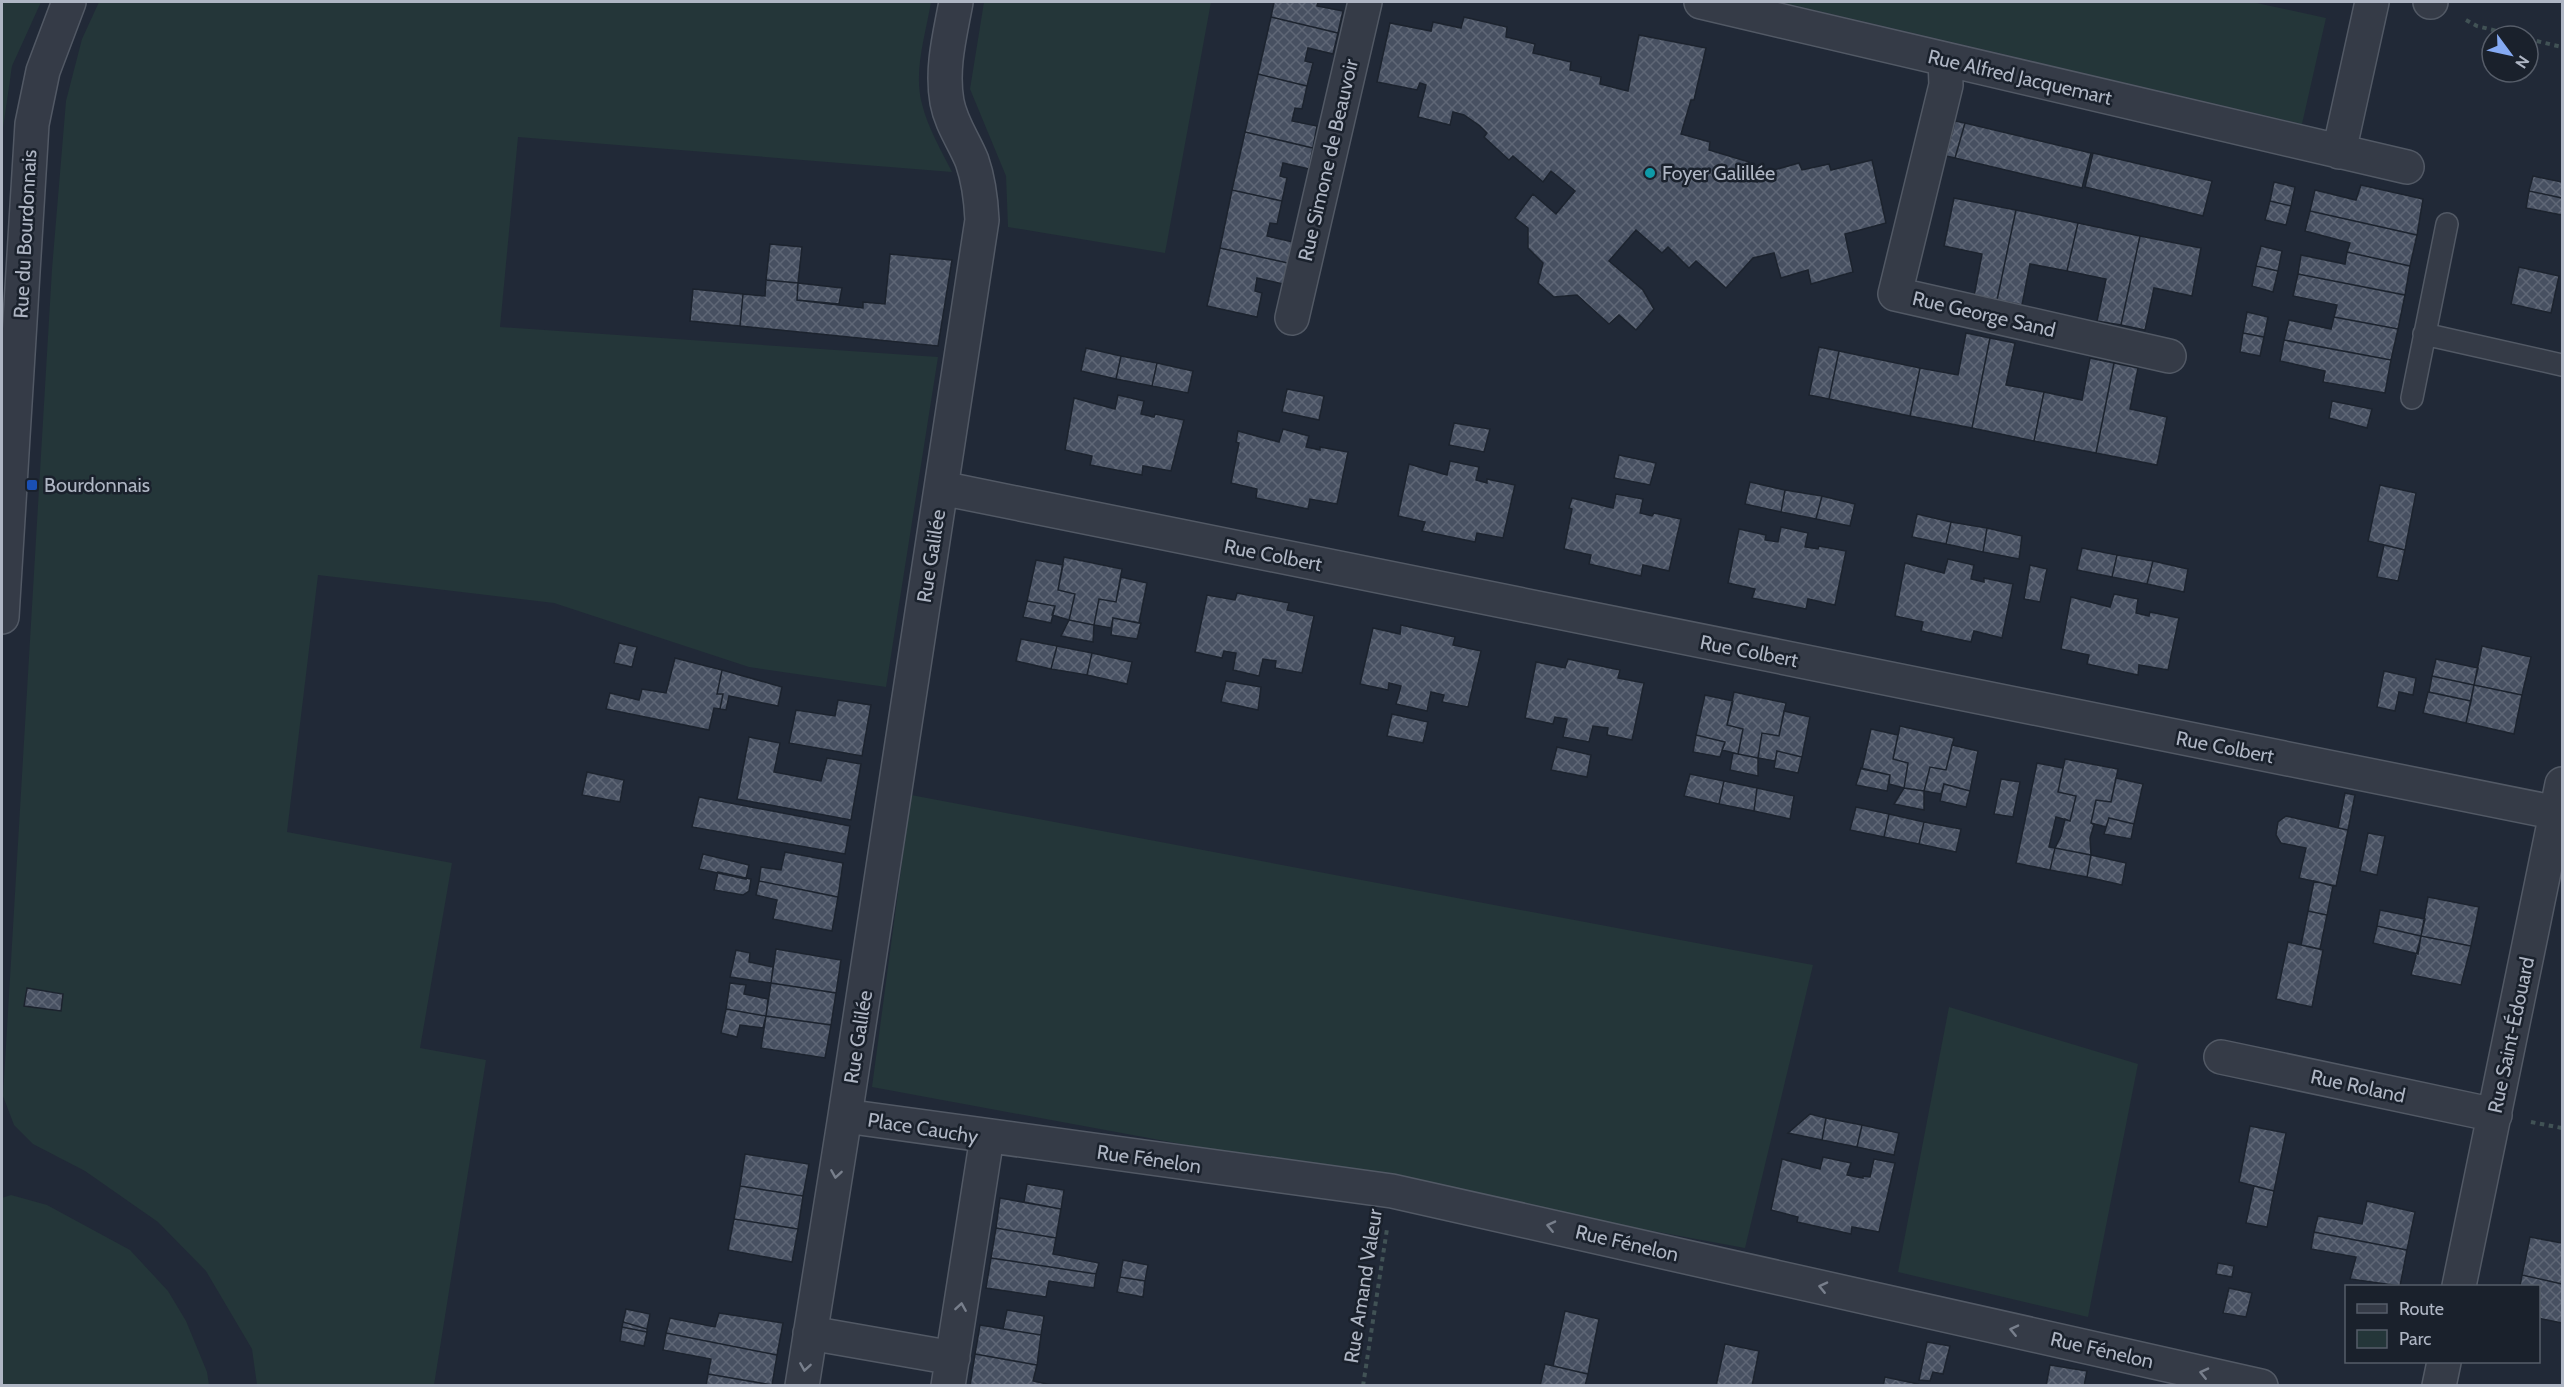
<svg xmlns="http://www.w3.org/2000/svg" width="2564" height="1387" font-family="Cabin,sans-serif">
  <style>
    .green { fill: #243639 }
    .building { fill: url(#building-cross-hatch); stroke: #1c232e; stroke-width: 1.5 }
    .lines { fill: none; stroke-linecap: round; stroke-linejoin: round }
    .service-casing { stroke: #525965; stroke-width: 24 }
    .minor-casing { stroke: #525965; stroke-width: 36 }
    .path { stroke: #415255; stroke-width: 4; stroke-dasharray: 4.5 4.5; stroke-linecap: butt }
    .service { stroke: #353b47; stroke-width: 21 }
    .minor { stroke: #353b47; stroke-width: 33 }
    .oneway { stroke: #787f8c }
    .culture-dot { fill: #0f9aa8; stroke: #1a212c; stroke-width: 2 }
    .transit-dot { fill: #1a4fb4; stroke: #1a212c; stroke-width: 2 }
    .labels { text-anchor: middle; stroke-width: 5; stroke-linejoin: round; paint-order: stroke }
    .street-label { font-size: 20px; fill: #afb6c4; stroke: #1a212c }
    .poi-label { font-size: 20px; fill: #afb6c4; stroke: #1a212c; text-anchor: start }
  </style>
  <defs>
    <pattern id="building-cross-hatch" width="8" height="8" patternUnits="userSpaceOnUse" patternTransform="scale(1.5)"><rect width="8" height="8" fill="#475061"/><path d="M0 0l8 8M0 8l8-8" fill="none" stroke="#5f6776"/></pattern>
  </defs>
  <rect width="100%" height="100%" fill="#212937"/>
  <!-- green -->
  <path class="green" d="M2,2H41L12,66L2,135Z
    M99,2H931C926,33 913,72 922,104C928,128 941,150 952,172L518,137L500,327L938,357L886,687L749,667L554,603L318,575L287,832L452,863L420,1048L486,1060L434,1385H257L252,1349L206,1271L158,1222L85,1171L33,1144L14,1125L3,1096L52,269L66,101L82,39Z
    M984,2H1211L1165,253L1008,227L1006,176L970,89Z
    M1780,2H2252L2326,18L2302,124Z
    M911,795L1813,965L1745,1248L872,1087Z
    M1949,1007L2138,1064L2088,1317L1898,1272Z
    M11,1195L47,1205L130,1250L168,1291L186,1321L207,1372L209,1385H2V1198Z"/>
  <!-- building -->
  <path class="building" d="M1274,2H1318L1317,6L1343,11L1338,33L1271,17Z
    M1271,17L1338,33L1333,54L1308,48L1305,61L1313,63L1307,86L1258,74Z
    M1464,17L1507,27L1506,37L1535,44L1533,53L1571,62L1570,70L1601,77L1600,84L1628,91L1639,35L1706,48L1694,100H1691L1681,134L1710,142L1709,150L1749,162L1745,179L1757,182L1756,175L1799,163L1802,170L1829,164L1831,170L1872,160L1886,223L1845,234L1853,272L1811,284L1808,270L1781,278L1774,253L1753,258L1726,288L1696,261L1689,268L1668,247L1662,253L1636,230L1609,261L1643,290L1654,309L1636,330L1619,315L1609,324L1577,295L1554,297L1538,283L1543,263L1528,248V228L1515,218L1533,194L1556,214L1575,191L1551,171L1543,182L1513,156L1509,160L1484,137L1487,133L1480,126L1464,115L1453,112L1450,125L1418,117L1426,85L1420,83L1417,90L1377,82L1390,23L1431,31L1433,22L1461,28Z
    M1258,74L1307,86L1302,109L1295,108L1292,121L1317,126L1313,148L1245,132Z
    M1955,121L1965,123L1955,158L1946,156Z
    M1965,123L2091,153L2082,188L1955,158Z
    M1245,132L1313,148L1309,169L1283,163L1280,176L1287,178L1282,201L1232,190Z
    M2093,153L2212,181L2203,216L2085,187Z
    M2533,176L2562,182V198L2529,191Z
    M2274,182L2295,187L2291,206L2270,201Z
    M2361,185L2423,199L2417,235L2310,211L2315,190L2356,200Z
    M1232,190L1282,201L1277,224L1270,223L1267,236L1293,242L1288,263L1220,248Z
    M2529,191L2562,198V215L2526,208Z
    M1954,198L2016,210L1997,300L1974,296L1982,254L1944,246Z
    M2270,201L2291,206L2286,225L2265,220Z
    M2016,210L2078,223L2067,271L2030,264L2022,305L1997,300Z
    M2310,211L2417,235L2410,266L2347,252L2350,243L2305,231Z
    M2078,223L2140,236L2121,325L2097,321L2106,279L2067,271Z
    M2140,236L2201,248L2192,296L2154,288L2145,330L2121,325Z
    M770,244L802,247L798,283L766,280Z
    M2261,246L2282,251L2278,271L2256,266Z
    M1220,248L1288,263L1283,284L1257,278L1255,291L1262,293L1257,317L1207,306Z
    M2347,252L2410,266L2405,295L2298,274L2301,255L2345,264Z
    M890,254L952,260L938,346L740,326L743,294L765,296L766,280L798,283L797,300L863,308V302L885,304Z
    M2256,266L2278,271L2273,292L2252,286Z
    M2519,267L2559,276L2551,313L2511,304Z
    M2298,274L2405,295L2398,329L2334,317L2337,305L2293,296Z
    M798,283L842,288L839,304L797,300Z
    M693,289L743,294L740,326L690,321Z
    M2247,312L2268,317L2264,337L2243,333Z
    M2334,317L2398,329L2391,360L2284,340L2289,320L2331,329Z
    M1966,333L1990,338L1972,428L1910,416L1920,368L1958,375Z
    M2243,333L2264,337L2260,356L2240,352Z
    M1990,338L2015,343L2006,385L2044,392L2034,441L1972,428Z
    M2284,340L2391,360L2385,393L2323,382L2325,371L2280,361Z
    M1819,347L1839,351L1829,399L1809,395Z
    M1086,348L1121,356L1116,379L1081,371Z
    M1839,351L1920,368L1910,416L1829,399Z
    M1121,356L1157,363L1152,386L1116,379Z
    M2090,358L2114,363L2096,453L2034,441L2044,392L2082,400Z
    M1157,363L1193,371L1188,393L1152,386Z
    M2114,363L2138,368L2130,409L2167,417L2157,465L2096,453Z
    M1287,389L1324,396L1319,420L1282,412Z
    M1118,395L1144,401L1141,414L1154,417L1155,414L1184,420L1171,471L1143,466L1142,475L1090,465L1092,456L1065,450L1074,398L1115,409Z
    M2332,401L2372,409L2367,428L2329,418Z
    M1454,423L1490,429L1484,452L1449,445Z
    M1283,429L1309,436L1306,447L1320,450V447L1348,452L1337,504L1310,499L1308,509L1256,498L1257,489L1231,483L1239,443L1236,442L1238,431L1279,442Z
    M1619,455L1656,463L1650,485L1614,478Z
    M1450,461L1479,467L1476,480L1487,483V479L1515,485L1503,538L1477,533L1475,542L1422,531L1425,522L1398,516L1409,464L1447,475Z
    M1750,482L1785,490L1781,512L1745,504Z
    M2380,485L2416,493L2405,550L2368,541Z
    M1785,490L1822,496L1816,519L1781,512Z
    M1616,494L1643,499L1640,513L1652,516L1654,513L1681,519L1669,571L1643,565L1641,576L1589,564L1591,555L1564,549L1572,509L1569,508L1572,498L1613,508Z
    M1822,496L1855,504L1850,526L1816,519Z
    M1917,514L1951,522L1946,544L1912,537Z
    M1951,522L1987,528L1983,552L1946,544Z
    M1781,527L1808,533L1805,547L1818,549L1819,546L1846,551L1835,605L1808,599L1806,609L1752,598L1755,589L1728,583L1739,529L1766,535L1765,540L1778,542Z
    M1987,528L2022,536L2019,559L1983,552Z
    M2384,545L2405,550L2398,581L2377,577Z
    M2082,548L2117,555L2112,577L2077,570Z
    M2117,555L2153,561L2147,584L2112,577Z
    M1064,557L1122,569L1116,602L1099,599L1094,625L1069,620L1075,594L1058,590Z
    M1948,559L1974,565L1971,579L1984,582V578L2013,584L2002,638L1974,631L1971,642L1921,631L1923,622L1895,616L1905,563L1944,573Z
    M1036,560L1063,565L1058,590L1075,594L1069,620L1052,615L1055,606L1027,601Z
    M2153,561L2188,569L2184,592L2147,584Z
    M2030,565L2047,569L2040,602L2024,599Z
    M1121,577L1147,583L1139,623L1113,618L1111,628L1094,625L1099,599L1116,602Z
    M1237,593L1289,603L1287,610L1314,616L1302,673L1275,668L1276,661L1263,659L1259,676L1233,670L1236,653L1224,651L1222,658L1195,652L1207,595L1235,600Z
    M2114,594L2138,599L2136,613L2149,616L2150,612L2179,618L2168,670L2139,665L2138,675L2087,664L2089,655L2061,649L2071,597L2110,607Z
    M1027,601L1055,606L1051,623L1023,617Z
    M1113,618L1141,623L1137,639L1111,635Z
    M1069,620L1094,625L1093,642L1061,636Z
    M1401,625L1455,637L1453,645L1481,651L1468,707L1442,702L1444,695L1431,692L1427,711L1396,704L1401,686L1389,683L1388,690L1360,684L1373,628L1400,634Z
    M1021,639L1057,646L1051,669L1016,661Z
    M619,643L637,647L632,667L614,663Z
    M1057,646L1092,653L1087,675L1051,669Z
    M2482,646L2531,657L2522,695L2474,685Z
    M1092,653L1132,662L1127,684L1087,675Z
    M675,658L722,670L717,694H723L720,709L714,708L709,730L606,709L610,693L639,700L642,689L666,693Z
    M1568,659L1620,670L1618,678L1644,683L1632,740L1607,735L1608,728L1593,726L1589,742L1563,737L1567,719L1555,717L1553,724L1525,718L1536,662L1565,668Z
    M2436,659L2478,668L2474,685L2432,676Z
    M722,670L782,687L778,706L729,696L726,710L720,709L723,694H717Z
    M2384,671L2416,678L2413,695L2399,692L2395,711L2377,707Z
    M2432,676L2474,685L2471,701L2429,692Z
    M1226,681L1261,687L1258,710L1221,702Z
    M2474,685L2522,695L2514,734L2466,723Z
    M1734,692L1786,703L1779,736L1762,733L1758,758L1738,754L1743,729L1727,725Z
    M2428,692L2471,701L2466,723L2423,713Z
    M1705,695L1733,701L1727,725L1743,729L1738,754L1722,750L1725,742L1696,735Z
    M838,700L871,705L862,756L789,743L796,710L835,716Z
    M1784,711L1810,717L1802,757L1777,751L1775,761L1758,758L1762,733L1779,736Z
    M1392,714L1428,722L1423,743L1387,736Z
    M1900,726L1954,738L1946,770L1930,767L1924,791L1904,788L1908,763L1893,759Z
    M1871,729L1898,735L1893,759L1908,763L1904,788L1889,784L1890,775L1862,769Z
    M1696,735L1725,742L1720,757L1693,752Z
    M749,737L780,743L774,772L821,781L827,758L861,764L851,820L737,799Z
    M1952,745L1978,751L1970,791L1944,784L1941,794L1924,791L1930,767L1946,770Z
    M1557,747L1591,755L1587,777L1551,770Z
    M1777,751L1802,757L1798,773L1774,768Z
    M1733,753L1758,758V776L1730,770Z
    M2065,759L2118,769L2111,802L2096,800L2091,823L2094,825L2090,838L2091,855L2055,848L2061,836L2065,819L2070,821L2076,796L2058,792Z
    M2037,763L2063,768L2058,792L2076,796L2070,821L2056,817L2049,847L2055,848L2050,870L2016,863Z
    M1861,768L1890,775L1887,791L1856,785Z
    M587,772L624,780L620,802L582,795Z
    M1690,774L1724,781L1719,804L1684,796Z
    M2116,778L2143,784L2134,824L2109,818L2106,827L2091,823L2096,800L2111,802Z
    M2001,779L2020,782L2013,817L1994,814Z
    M1724,781L1757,788L1754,811L1719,804Z
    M1944,784L1970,791L1966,807L1940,801Z
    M1757,788L1794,796L1790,819L1754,811Z
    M1904,788L1924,791V810L1894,804Z
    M2345,793L2355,795L2348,830L2338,828Z
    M699,797L850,826L845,854L692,827Z
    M1856,807L1889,814L1884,837L1850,830Z
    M1889,814L1924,822L1919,844L1884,837Z
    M2286,816L2348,830L2336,886L2299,878L2306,848L2281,843L2276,835L2278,822Z
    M2109,818L2134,824L2131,839L2104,834Z
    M1924,822L1961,829L1956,852L1919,844Z
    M2368,833L2385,836L2377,875L2360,871Z
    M2055,848L2091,855L2087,877L2050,870Z
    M785,852L843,863L838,897L759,881L761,867L781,870Z
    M703,854L749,865L746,879L699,869Z
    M2091,855L2126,863L2122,885L2087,877Z
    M718,872L751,879L749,891L743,895L714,890Z
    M759,881L838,897L832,931L773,919L777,900L756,895Z
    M2314,881L2333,886L2327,915L2308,911Z
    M2428,897L2479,907L2471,946L2421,936Z
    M2380,910L2425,919L2421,936L2377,926Z
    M2308,911L2327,915L2320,949L2301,945Z
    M2377,926L2421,936L2418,954L2373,943Z
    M2421,936L2471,946L2461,985L2411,975Z
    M2288,942L2323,950L2312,1007L2276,999Z
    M776,949L841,960L836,993L771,983Z
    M736,950L750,953L749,962L773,967L771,983L730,977Z
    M730,983L746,985L744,994L768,999L766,1016L726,1009Z
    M771,983L836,993L831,1025L766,1016Z
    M27,988L63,994L61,1011L24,1006Z
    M726,1009L766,1016L763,1028L740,1025L737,1037L721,1033Z
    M766,1016L831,1025L825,1058L761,1048Z
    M1810,1114L1826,1118L1822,1140L1788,1133Z
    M1826,1118L1862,1125L1857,1147L1822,1140Z
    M1862,1125L1899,1133L1894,1155L1857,1147Z
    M2250,1126L2286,1133L2274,1191L2239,1182Z
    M745,1154L809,1164L803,1196L740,1186Z
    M1823,1157L1851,1163L1847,1175L1863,1178V1176L1870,1177L1874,1159L1895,1163L1879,1232L1852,1227L1851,1234L1797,1222L1798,1217L1771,1210L1782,1159L1820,1169Z
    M1027,1184L1064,1190L1061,1209L1024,1202Z
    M740,1186L803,1196L798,1229L734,1219Z
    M2254,1186L2274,1191L2267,1227L2246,1223Z
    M1000,1198L1061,1209L1056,1238L996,1228Z
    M2367,1201L2415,1212L2407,1250L2314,1232L2318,1216L2362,1224Z
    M734,1219L798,1229L792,1262L728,1250Z
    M996,1228L1056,1238L1053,1254L1099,1263L1096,1274L991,1258Z
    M2314,1232L2407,1250L2400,1286L2350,1279L2356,1257L2311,1249Z
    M2530,1237L2562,1243V1284L2522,1275Z
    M991,1258L1096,1274L1094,1288L1049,1281L1046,1297L986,1288Z
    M1123,1260L1148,1265L1145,1281L1120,1277Z
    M2218,1263L2234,1266L2232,1277L2216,1274Z
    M2522,1275L2562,1284V1323L2538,1318V1286H2520Z
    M1120,1277L1145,1281L1143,1297L1117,1292Z
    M2229,1288L2252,1293L2246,1317L2223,1313Z
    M626,1309L650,1314L647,1329L623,1322Z
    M1007,1310L1044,1316L1041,1335L1003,1329Z
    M1565,1311L1599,1319L1588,1374L1553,1366Z
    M719,1313L783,1323L777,1355L666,1333L670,1318L715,1327Z
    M623,1322L647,1329V1332L622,1327Z
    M980,1325L1041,1335L1037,1365L975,1354Z
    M622,1327L647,1332L644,1346L620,1341Z
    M666,1333L777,1355L772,1385L708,1374L711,1359L663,1350Z
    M1927,1342L1950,1346L1943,1374L1933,1372L1930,1381L1919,1380Z
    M1725,1344L1759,1351L1752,1386H1716Z
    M975,1354L1037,1365L1033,1381L1056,1386H970Z
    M1545,1364L1588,1374L1585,1386H1540Z
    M2050,1365L2087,1371L2084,1386H2046Z
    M708,1374L772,1385V1386H706Z
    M1885,1377L1918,1384L1917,1386H1883Z"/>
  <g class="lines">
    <defs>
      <path id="service" d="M2424,334L2562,365
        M2412,398L2447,224"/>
      <path id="minor" d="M1701,2L2407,167
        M2430,2H2431
        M1945,59L1946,85L1895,294L2169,356
        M2339,152L2372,2
        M1292,318L1365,2
        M941,488L2557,813
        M2,617L32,124L43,71L69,2
        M2221,1057L2495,1115
        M845,1116L1392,1191L2261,1386
        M2459,1286L2562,784
        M810,1333L953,1358
        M802,1386L845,1116L982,220C981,199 979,181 972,161C964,141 951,124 947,102C941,68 950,35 956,2
        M948,1386L987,1137
        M2439,1386L2444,1362"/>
    </defs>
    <!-- service casing -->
    <use href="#service" class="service-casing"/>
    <!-- minor casing -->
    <use href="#minor" class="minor-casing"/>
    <!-- path -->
    <path class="path" d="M2466,20L2477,26L2517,36
      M2528,39L2562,47
      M2531,1122L2562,1128
      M1363,1386L1387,1229"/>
    <!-- service -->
    <use href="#service" class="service"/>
    <!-- minor -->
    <use href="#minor" class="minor"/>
  </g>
  <!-- one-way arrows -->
  <defs><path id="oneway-chevron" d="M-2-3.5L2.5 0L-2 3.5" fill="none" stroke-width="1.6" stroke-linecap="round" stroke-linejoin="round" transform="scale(1.5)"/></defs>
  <g class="oneway">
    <use href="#oneway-chevron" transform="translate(836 1174) rotate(99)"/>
    <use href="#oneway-chevron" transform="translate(1551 1226) rotate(-167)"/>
    <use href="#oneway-chevron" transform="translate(1823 1287) rotate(-167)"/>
    <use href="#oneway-chevron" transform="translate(961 1307) rotate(-81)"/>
    <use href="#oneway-chevron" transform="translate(2014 1330) rotate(-167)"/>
    <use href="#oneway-chevron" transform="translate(805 1367) rotate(99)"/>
    <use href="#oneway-chevron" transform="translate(2204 1373) rotate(-167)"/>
  </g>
  <!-- markers -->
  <circle class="culture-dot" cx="1650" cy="173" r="6"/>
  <rect class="transit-dot" x="26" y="479" width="12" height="12" rx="3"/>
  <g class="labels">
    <!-- street labels -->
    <g class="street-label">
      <text transform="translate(2020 77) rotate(13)" y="7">Rue Alfred Jacquemart</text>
      <text transform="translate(1328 160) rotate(-77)" y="7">Rue Simone de Beauvoir</text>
      <text transform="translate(25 234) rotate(-87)" y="7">Rue du Bourdonnais</text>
      <text transform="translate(1984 314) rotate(13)" y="7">Rue George Sand</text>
      <text transform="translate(1273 555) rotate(11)" y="7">Rue Colbert</text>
      <text transform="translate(931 556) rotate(-81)" y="7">Rue Galilée</text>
      <text transform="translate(1749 651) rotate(11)" y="7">Rue Colbert</text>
      <text transform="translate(2225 747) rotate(11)" y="7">Rue Colbert</text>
      <text transform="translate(2511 1035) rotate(-78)" y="7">Rue Saint-Édouard</text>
      <text transform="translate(858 1037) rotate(-81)" y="7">Rue Galilée</text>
      <text transform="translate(2358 1086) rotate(12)" y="7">Rue Roland</text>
      <text transform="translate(923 1128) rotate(9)" y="7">Place Cauchy</text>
      <text transform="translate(1149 1159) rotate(8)" y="7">Rue Fénelon</text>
      <text transform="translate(1627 1243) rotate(13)" y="7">Rue Fénelon</text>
      <text transform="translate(1363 1286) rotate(-81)" y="7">Rue Amand Valeur</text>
      <text transform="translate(2102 1350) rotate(13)" y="7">Rue Fénelon</text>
    </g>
    <!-- poi labels -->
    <g class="poi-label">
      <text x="1662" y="180">Foyer Galillée</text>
      <text x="44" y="492">Bourdonnais</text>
    </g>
  </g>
  <!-- border -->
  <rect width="2564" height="1387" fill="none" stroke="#afb6c4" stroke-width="6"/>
  <!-- legend -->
  <rect x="2345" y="1285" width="195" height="78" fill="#1a212c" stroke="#565d69" stroke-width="1.5"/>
  <rect x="2357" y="1304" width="30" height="9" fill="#353b47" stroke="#565d69" stroke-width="1.5"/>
  <text x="2399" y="1315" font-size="18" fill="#afb6c4">Route</text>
  <rect x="2357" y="1330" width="30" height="18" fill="#243639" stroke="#565d69" stroke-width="1.5"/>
  <text x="2399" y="1345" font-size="18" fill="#afb6c4">Parc</text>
  <!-- north arrow -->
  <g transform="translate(2510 54) rotate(123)"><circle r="28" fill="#1a212c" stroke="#565d69" stroke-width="1.5"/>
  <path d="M0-4.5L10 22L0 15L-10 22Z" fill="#85aaf3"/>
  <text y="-9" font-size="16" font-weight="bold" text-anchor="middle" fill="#afb6c4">N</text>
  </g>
</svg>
